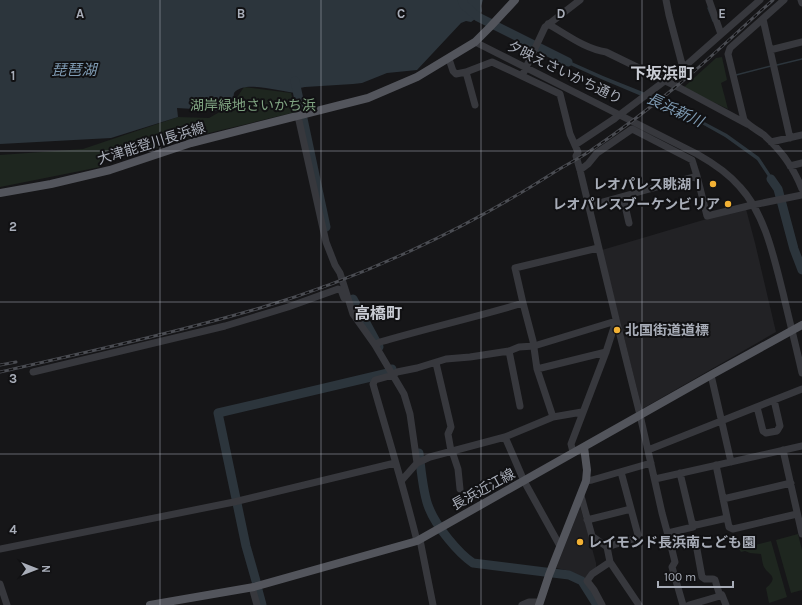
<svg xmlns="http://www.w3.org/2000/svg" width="802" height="605" font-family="Karla,'Noto Sans JP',sans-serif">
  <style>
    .built { fill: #222225 }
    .green { fill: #1e261f }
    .water { fill: #2c353c }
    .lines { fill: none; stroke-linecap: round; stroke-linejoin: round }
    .stream { stroke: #2c353c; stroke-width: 1.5 }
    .river { stroke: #2c353c; stroke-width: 9 }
    .minor { stroke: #37383d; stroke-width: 7 }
    .major { stroke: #53555c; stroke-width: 8 }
    .rail-casing { stroke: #4a4c52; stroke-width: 3 }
    .rail { stroke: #111113; stroke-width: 1.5; stroke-dasharray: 4.5; stroke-linecap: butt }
    .minor-bridge { stroke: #37383d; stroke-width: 7 }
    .grid { fill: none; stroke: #a8adb8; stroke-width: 1; stroke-opacity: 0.55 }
    .poi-dot { fill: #f2b134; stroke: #111113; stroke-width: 1.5 }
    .labels { text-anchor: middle; stroke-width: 4; stroke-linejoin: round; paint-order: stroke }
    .street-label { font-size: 14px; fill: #a8adb8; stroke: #111113 }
    .park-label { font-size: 14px; fill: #7fa381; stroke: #111113 }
    .poi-label { font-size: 14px; font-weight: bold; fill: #a8adb8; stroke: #111113; text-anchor: end }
    .water-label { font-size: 15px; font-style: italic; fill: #7f9bb3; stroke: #111113 }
    .quarter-label { font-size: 16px; font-weight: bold; fill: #c9ccd4; stroke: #111113 }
    .grid-label { font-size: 13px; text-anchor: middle; font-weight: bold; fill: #a8adb8; stroke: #111113; stroke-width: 4; stroke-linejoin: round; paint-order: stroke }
  </style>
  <rect width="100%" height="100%" fill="#161618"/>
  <!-- built -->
  <path class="built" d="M746,209L755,243L776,332L642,409L602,250L710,218Z
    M580,507L590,538L598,545L592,548L596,563V569L585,578L570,571L556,568Z"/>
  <!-- green -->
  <path class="green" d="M722,57L727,80L721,83L728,109L683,88L716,58Z
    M244,87L291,93L296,112L188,138L148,151L144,140L102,153L100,156V167L0,187V155L83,149L178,117L209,118L232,105Z
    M798,534L802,550V590L791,593L776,540Z
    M771,541L787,597L769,603L766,588C780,576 768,575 764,567C762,563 762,558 761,554L750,553L745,551L741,552L739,549Z"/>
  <!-- water -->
  <path class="water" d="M0,0H483L481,6L482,11L478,17L471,22L466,21L461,23L417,70L387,73L362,83L353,84L305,87L300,88L298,93C282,93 245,79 234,93L232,105L226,111L177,108L178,117L111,138L0,144Z
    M558,56L603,76L663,100L727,134L759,157L780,189L777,190L757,160L725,137L684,114L601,79L557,59Z"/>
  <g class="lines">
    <!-- stream -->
    <path class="stream" d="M708,8L713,21
      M777,65L802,59
      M736,75L771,66"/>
    <!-- river -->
    <path class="river" d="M462,0L464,5L478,17L568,62
      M295,81L326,227
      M771,179L778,189L794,249L802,270
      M353,299L379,347
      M419,453C421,468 423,495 429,508C436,526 458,553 473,563L569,575L582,581L597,605
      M256,581L246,546L218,413L388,373L392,369
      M258,590L262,605"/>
    <!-- minor -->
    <path class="minor" d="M666,0L669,15L683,68
      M709,0L721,34
      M784,0L730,48L728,54L744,120C749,126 757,130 764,135C781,150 794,168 802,189
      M801,0L802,3
      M763,19L790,138
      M548,24C566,34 585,49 606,52L680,88L747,124
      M475,42L697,154C713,163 728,173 740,187C765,214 774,258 783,293C789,319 796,346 802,373
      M770,50L802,42
      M449,59L453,71L456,74L466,72
      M666,80L683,68L760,0
      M475,105L466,72L492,62L522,76
      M298,116L326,242L335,265L340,273L353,314L375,345L404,394L410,414L417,463
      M771,142L802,135
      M575,145L614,119
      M790,166L802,163
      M580,170L588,164L597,153L632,129L692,160L697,176L707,216L748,206L802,195
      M623,197L629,223
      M588,206L697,176
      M523,303L533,341L537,369L553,417
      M617,323L640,415L662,513L671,546L675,562L672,567L683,605
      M375,345L380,342C428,328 476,317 523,303L515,268L598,248
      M509,351L520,406
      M436,363L451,427L448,434L451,451
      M537,369L606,352
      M33,372L225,326L288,307L338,289L341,290L344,298
      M711,375L731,462
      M757,407L763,431L766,433L777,431L780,426L774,400
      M505,437L524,481L560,546
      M648,450L802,389
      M783,450L802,534
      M452,451L458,469L460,489
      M573,452L571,444L606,352L615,324L617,323L580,170L576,156L578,152L570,134L560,94L522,76L545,27L580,0
      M716,465L729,527L733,529L797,514
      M655,479L802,446
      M402,480L417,463L430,457L505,437L553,417L582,412
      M586,481L592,480L651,463
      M581,496L592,536L607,547L610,562L639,605
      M723,499L791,483
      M587,520L631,509
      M692,523L696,525L727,518
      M668,533L693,527L680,473
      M420,540L433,605
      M417,541C404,488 388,437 373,384L375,380L393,375L397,372L417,368L446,359L470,357L509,351L519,347L534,346L616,321
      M671,546L692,542L696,544L702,577L705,579H713L715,580L720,596L722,595L726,605
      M607,547L636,538L638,535L621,472
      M0,549L234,502L395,463
      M0,584L7,605
      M252,587L257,605
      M522,605L529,602H540
      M602,605L594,590L587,581L592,574L610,562
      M689,605L720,596"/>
    <!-- major -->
    <path class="major" d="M0,193L51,184L110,170L191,143L368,98L417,77L475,42L490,27L515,0
      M150,605L254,587L417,541L711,375L802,325
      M539,605L549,575L586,481L587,470L584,447"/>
    <defs>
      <path id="rail" d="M0,365L16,362
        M0,372C87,352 174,333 260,308C361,278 464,230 553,173C564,166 576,160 587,153C618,132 649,109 678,85C711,58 741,28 773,0"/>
    </defs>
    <!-- rail casing -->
    <use href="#rail" class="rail-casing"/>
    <!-- rail -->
    <use href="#rail" class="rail"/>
    <!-- minor-bridge -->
    <path class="minor-bridge" d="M614,119L666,80"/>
  </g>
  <!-- grid -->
  <path class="grid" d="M160,0V605M321,0V605M481,0V605M642,0V605M0,151H802M0,302H802M0,454H802"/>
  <!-- markers -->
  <g class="poi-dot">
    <circle cx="713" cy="184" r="4"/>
    <circle cx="728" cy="204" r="4"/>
    <circle cx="617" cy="330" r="4"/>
    <circle cx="580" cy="542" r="4"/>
  </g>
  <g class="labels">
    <!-- street labels -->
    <g class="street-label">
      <text transform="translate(565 72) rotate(26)" y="5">夕映えさいかち通り</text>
      <text transform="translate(151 143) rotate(-17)" y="5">大津能登川長浜線</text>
      <text transform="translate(483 489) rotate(-29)" y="5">長浜近江線</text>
    </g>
    <!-- park labels -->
    <g class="park-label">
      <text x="253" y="110">湖岸緑地さいかち浜</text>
    </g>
    <!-- poi labels -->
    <g class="poi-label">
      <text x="705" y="189">レオパレス眺湖Ⅰ</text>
      <text x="720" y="209">レオパレスブーケンビリア</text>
      <text x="625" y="335" text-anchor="start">北国街道道標</text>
      <text x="588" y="547" text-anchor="start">レイモンド長浜南こども園</text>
    </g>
    <!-- water labels -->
    <g class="water-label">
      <text x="74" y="75">琵琶湖</text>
      <text transform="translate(675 110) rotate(25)" y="5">長浜新川</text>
    </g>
    <!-- quarter labels -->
    <g class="quarter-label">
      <text x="662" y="79">下坂浜町</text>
      <text x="378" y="319">高橋町</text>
    </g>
  </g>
  <g class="grid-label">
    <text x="80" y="18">A</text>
    <text x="241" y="18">B</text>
    <text x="401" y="18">C</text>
    <text x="561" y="18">D</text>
    <text x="722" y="18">E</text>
    <text x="13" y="80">1</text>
    <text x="13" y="231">2</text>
    <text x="13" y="383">3</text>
    <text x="13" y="534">4</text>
  </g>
  <!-- north arrow -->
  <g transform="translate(36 569) rotate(90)" stroke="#111113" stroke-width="3" paint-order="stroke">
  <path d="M0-3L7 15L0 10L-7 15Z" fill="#a8adb8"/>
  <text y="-6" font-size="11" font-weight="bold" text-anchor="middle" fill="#a8adb8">N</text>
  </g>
  <!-- scale -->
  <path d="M658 581v6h75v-6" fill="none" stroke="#a8adb8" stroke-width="2"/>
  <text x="664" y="581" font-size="12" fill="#a8adb8" stroke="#111113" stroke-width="3" paint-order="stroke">100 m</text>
</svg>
